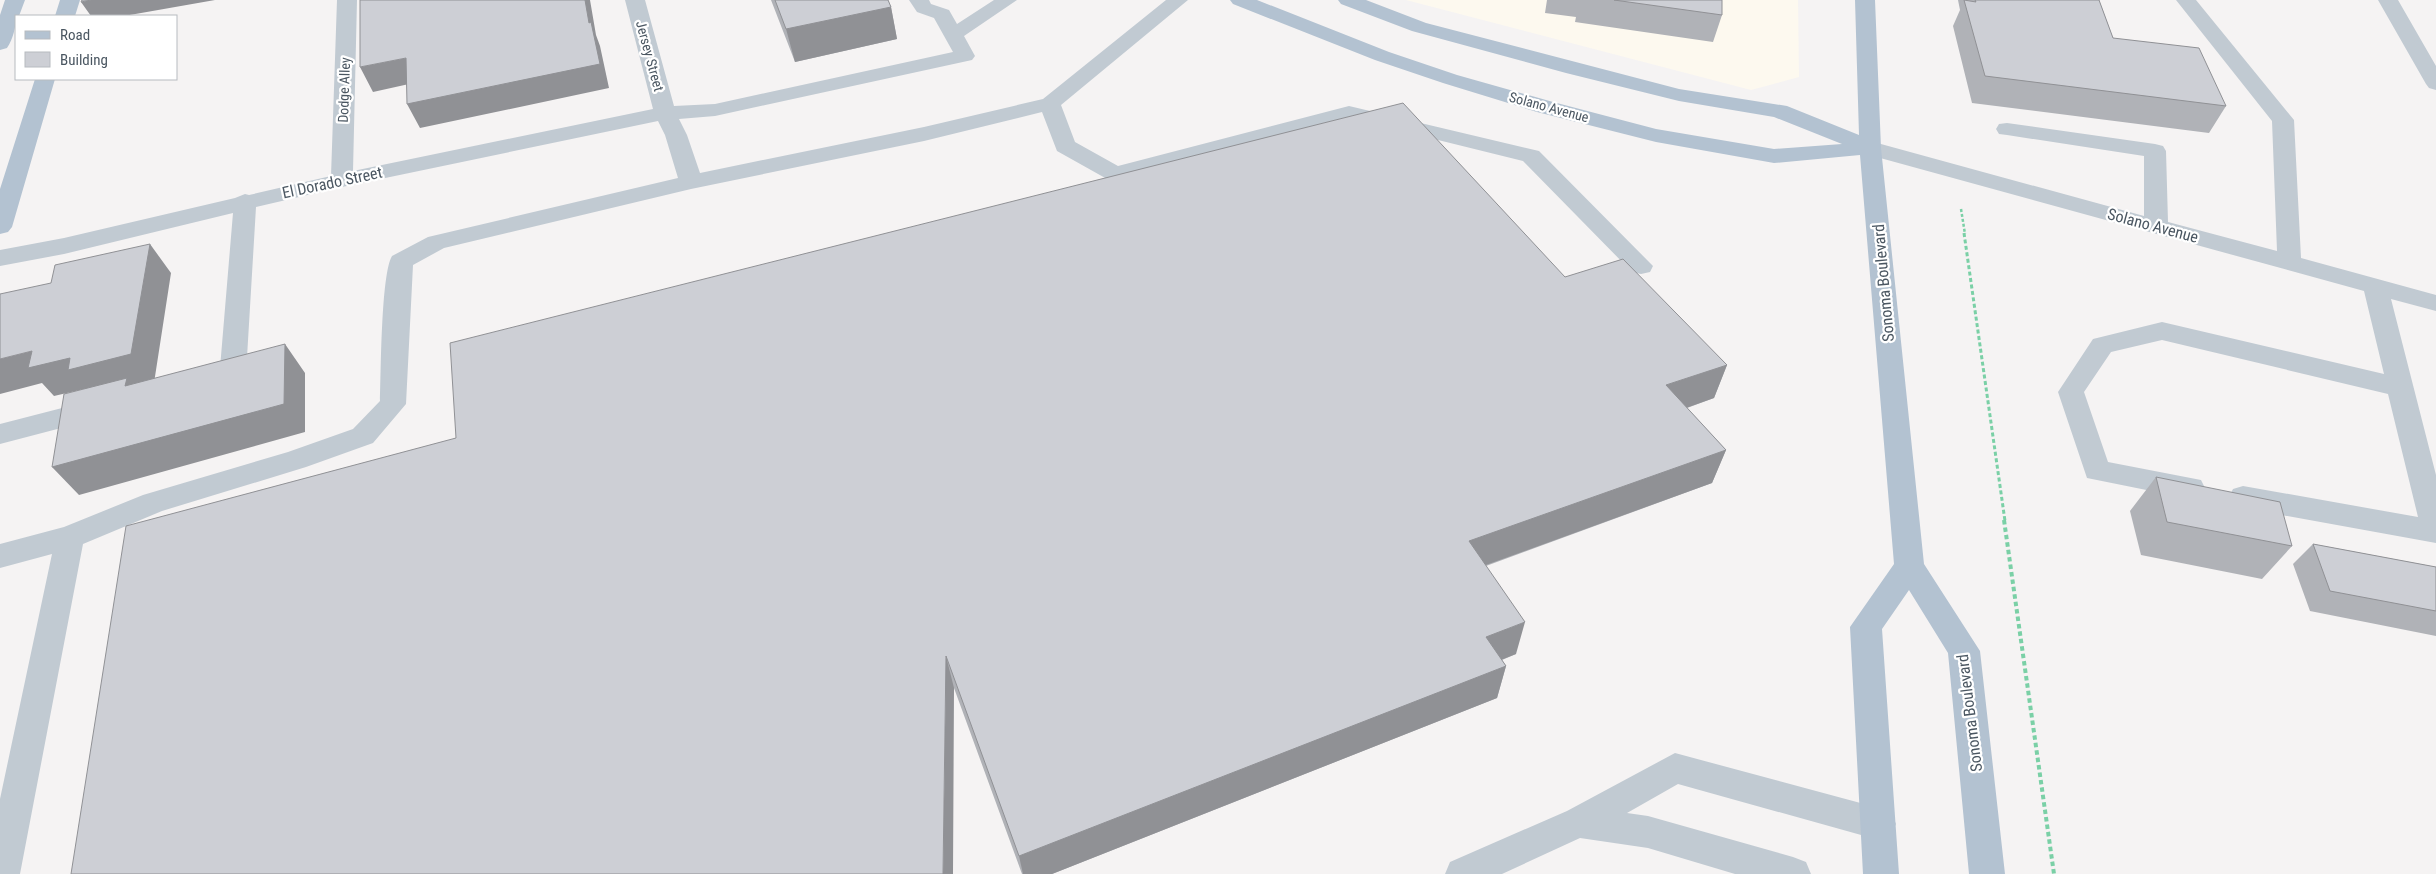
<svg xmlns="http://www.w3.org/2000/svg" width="2436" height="874" font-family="'Roboto Condensed',sans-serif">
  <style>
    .commercial { fill: #fdf9ef }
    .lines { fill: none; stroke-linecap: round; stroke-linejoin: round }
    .path-far2 { stroke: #7ad0a6; stroke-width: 2.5; stroke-dasharray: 3 2; stroke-linecap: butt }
    .path-far1 { stroke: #7ad0a6; stroke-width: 3; stroke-dasharray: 4 2.5; stroke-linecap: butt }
    .path { stroke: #7ad0a6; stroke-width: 4; stroke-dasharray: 4.5 3; stroke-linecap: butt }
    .minor { fill: #c1cad2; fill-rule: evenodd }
    .major { fill: #b3c2d1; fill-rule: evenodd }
    .wall { fill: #b0b2b7 }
    .shaded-wall { fill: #909195 }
    .building { fill: #cdcfd5; stroke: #909195 }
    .labels { text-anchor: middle; stroke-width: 4.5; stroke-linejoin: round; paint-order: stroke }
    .far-street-label { font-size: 14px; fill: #4a5661; stroke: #fff }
    .street-label { font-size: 16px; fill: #4a5661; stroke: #fff }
  </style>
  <rect width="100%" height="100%" fill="#f5f3f3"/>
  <!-- commercial -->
  <path class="commercial" d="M1406,0H1798L1799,77L1751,90Z"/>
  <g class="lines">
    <!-- path-far2 -->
    <path class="path-far2" d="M1961,209L1965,234"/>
    <!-- path-far1 -->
    <path class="path-far1" d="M1964,233L2005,521"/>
    <!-- path -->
    <path class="path" d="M2004,520L2054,874"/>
    <!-- minor -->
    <path class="minor" d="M337,0H357L353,171L653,109L625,0H645L674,106L715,104L953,52L934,18L917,12L909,0H929L931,4L949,10L957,24L994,0H1017L964,36L975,56L972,60L715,116L679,119L687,135L700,173L924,127L1043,99L1166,0H1188L1061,105L1075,142L1118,166L1349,106L1539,151L1653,266L1650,272L1641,274L1632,272L1523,161L1349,118L1115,181L1107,179L1057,151L1042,112L924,141L691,189L444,248L413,265L406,404L373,443L306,467L162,511L83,544L20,874H0V799L52,554L0,568V544L64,527L143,495L288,452L353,429L380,401C381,374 381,274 392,256L428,237L678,178L665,135L658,121L342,187L256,207L246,374L242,381L213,388L204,386L200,379L204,372L220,368L233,213L64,254L0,266V250L64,238L235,198L245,194L249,195L331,176Z
      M2176,0H2196L2294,120L2301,258L2436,295V311L2391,299L2436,475V543L2243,508L2233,505L2229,497L2233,489L2243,486L2418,517L2388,394L2162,340L2111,352L2084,392L2108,462L2201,480L2205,488L2201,496L2191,499L2087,478L2058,392L2093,339L2162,322L2384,374L2364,291L1862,153L1859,148L1862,143L1870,141L2144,216V156L2007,135L1999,134L1996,129L1999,124L2007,123L2155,144L2163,146L2166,151L2168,222L2277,251L2272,121Z
      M2378,0H2398L2436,66V90L2429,88L2426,84Z
      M97,399L107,402L110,409L107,416L0,444V424Z
      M1675,753L1879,808L1891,813L1896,824L1891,835L1879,840L1678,784L1627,813L1648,816L1793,857L1806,862L1811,874H1735L1648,848L1580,838L1502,874H1445L1450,862L1567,811Z"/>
    <!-- major -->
    <path class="major" d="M5,0H25L19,16H16C16,27 13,39 7,48L0,50V15Z
      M60,0H80L75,16H55Z
      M1230,0H1257L1389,52L1457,75L1553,102L1656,129L1774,149L1842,144L1774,117L1679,101L1566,73L1412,31L1341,4L1338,0H1366L1426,23L1679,89L1787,106L1859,135L1855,0H1875L1881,148L1924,564L1980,651L2005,874H1969L1948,653L1909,590L1882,629L1899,874H1863L1850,627L1894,564L1860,155L1774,163L1656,142L1537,112L1443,83L1375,60L1233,4Z
      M35,79H55L12,227L8,232L0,234V189Z"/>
  </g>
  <!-- wall -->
  <path class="wall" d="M771,0H888L891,7L897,39L795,62Z
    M1547,0H1722V15L1713,42L1575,22L1576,17L1545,13Z
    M1958,0H2099L2113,38L2226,106L2209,133L1972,103L1953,26L1960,10Z
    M1565,277L1727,365L1714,398L1687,408L1726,450L1712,483L1486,566L1516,654L1502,660L1506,666L1497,698L1052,874H1022L954,688L71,874Z
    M2156,477L2292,546L2262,579L2141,555L2130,511Z
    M2313,544L2436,567V636L2310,611L2293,564Z"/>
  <!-- shaded-wall -->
  <path class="shaded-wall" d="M91,0H215L124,16H91L81,2Z
    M585,0H590L596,35L600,46L609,88L420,128L407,104Z
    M891,7L897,39L795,62L786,29Z
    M406,58L418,82L373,92L360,67Z
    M150,244L171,273L154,383L134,388L84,389L54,396L42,383L0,394V359L32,351Z
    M285,344L305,373V432L79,495L52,467Z
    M1727,365L1714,398L1655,419L1666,385Z
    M1726,450L1712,483L1461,574L1469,541Z
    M1525,622L1516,654L1478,669L1486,637Z
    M946,656L954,688L953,874H943Z
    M1506,666L1497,698L1052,874H1023L1019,856Z"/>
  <!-- building -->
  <path class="building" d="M82,0H91L81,2Z
    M360,0H585L589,23L591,22L600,64L407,104L406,58L360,67Z
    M775,0H888L891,7L786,29Z
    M1614,0H1722V15Z
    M1964,0L1976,2L1975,0H2099L2113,38L2199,48L2226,106L1985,76Z
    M1403,103L1565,277L1623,259L1727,365L1666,385L1726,450L1469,541L1525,622L1486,637L1506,666L1019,856L946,656L943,874H71L126,526L456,438L450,343Z
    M150,244L131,354L68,370L70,358L28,368L32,351L0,359V294L51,283L55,265Z
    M285,344L284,404L52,467L64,394L127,378L125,386Z
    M2156,477L2280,502L2292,546L2167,522Z
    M2313,544L2436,567V611L2330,591Z"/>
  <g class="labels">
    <!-- far-street labels -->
    <g class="far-street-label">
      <text transform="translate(650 56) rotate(75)" y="5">Jersey Street</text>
      <text transform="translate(344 90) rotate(-88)" y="5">Dodge Alley</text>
      <text transform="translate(1549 107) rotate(15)" y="5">Solano Avenue</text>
    </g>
    <!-- street labels -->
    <g class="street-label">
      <text transform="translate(332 182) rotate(-12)" y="6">El Dorado Street</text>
      <text transform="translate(2153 225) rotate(15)" y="6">Solano Avenue</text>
      <text transform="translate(1883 283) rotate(-95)" y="6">Sonoma Boulevard</text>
      <text transform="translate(1969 713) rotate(-97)" y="6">Sonoma Boulevard</text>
    </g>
  </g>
  <!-- legend -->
  <rect x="15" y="15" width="162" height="65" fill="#ffffff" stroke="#b7bbc0"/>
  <rect x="25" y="31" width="25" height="8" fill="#b3c2d1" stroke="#b7bbc0"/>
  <text x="60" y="40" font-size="15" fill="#4a5661">Road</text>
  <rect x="25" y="52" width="25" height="15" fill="#cdcfd5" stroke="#b7bbc0"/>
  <text x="60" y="65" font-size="15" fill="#4a5661">Building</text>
</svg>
